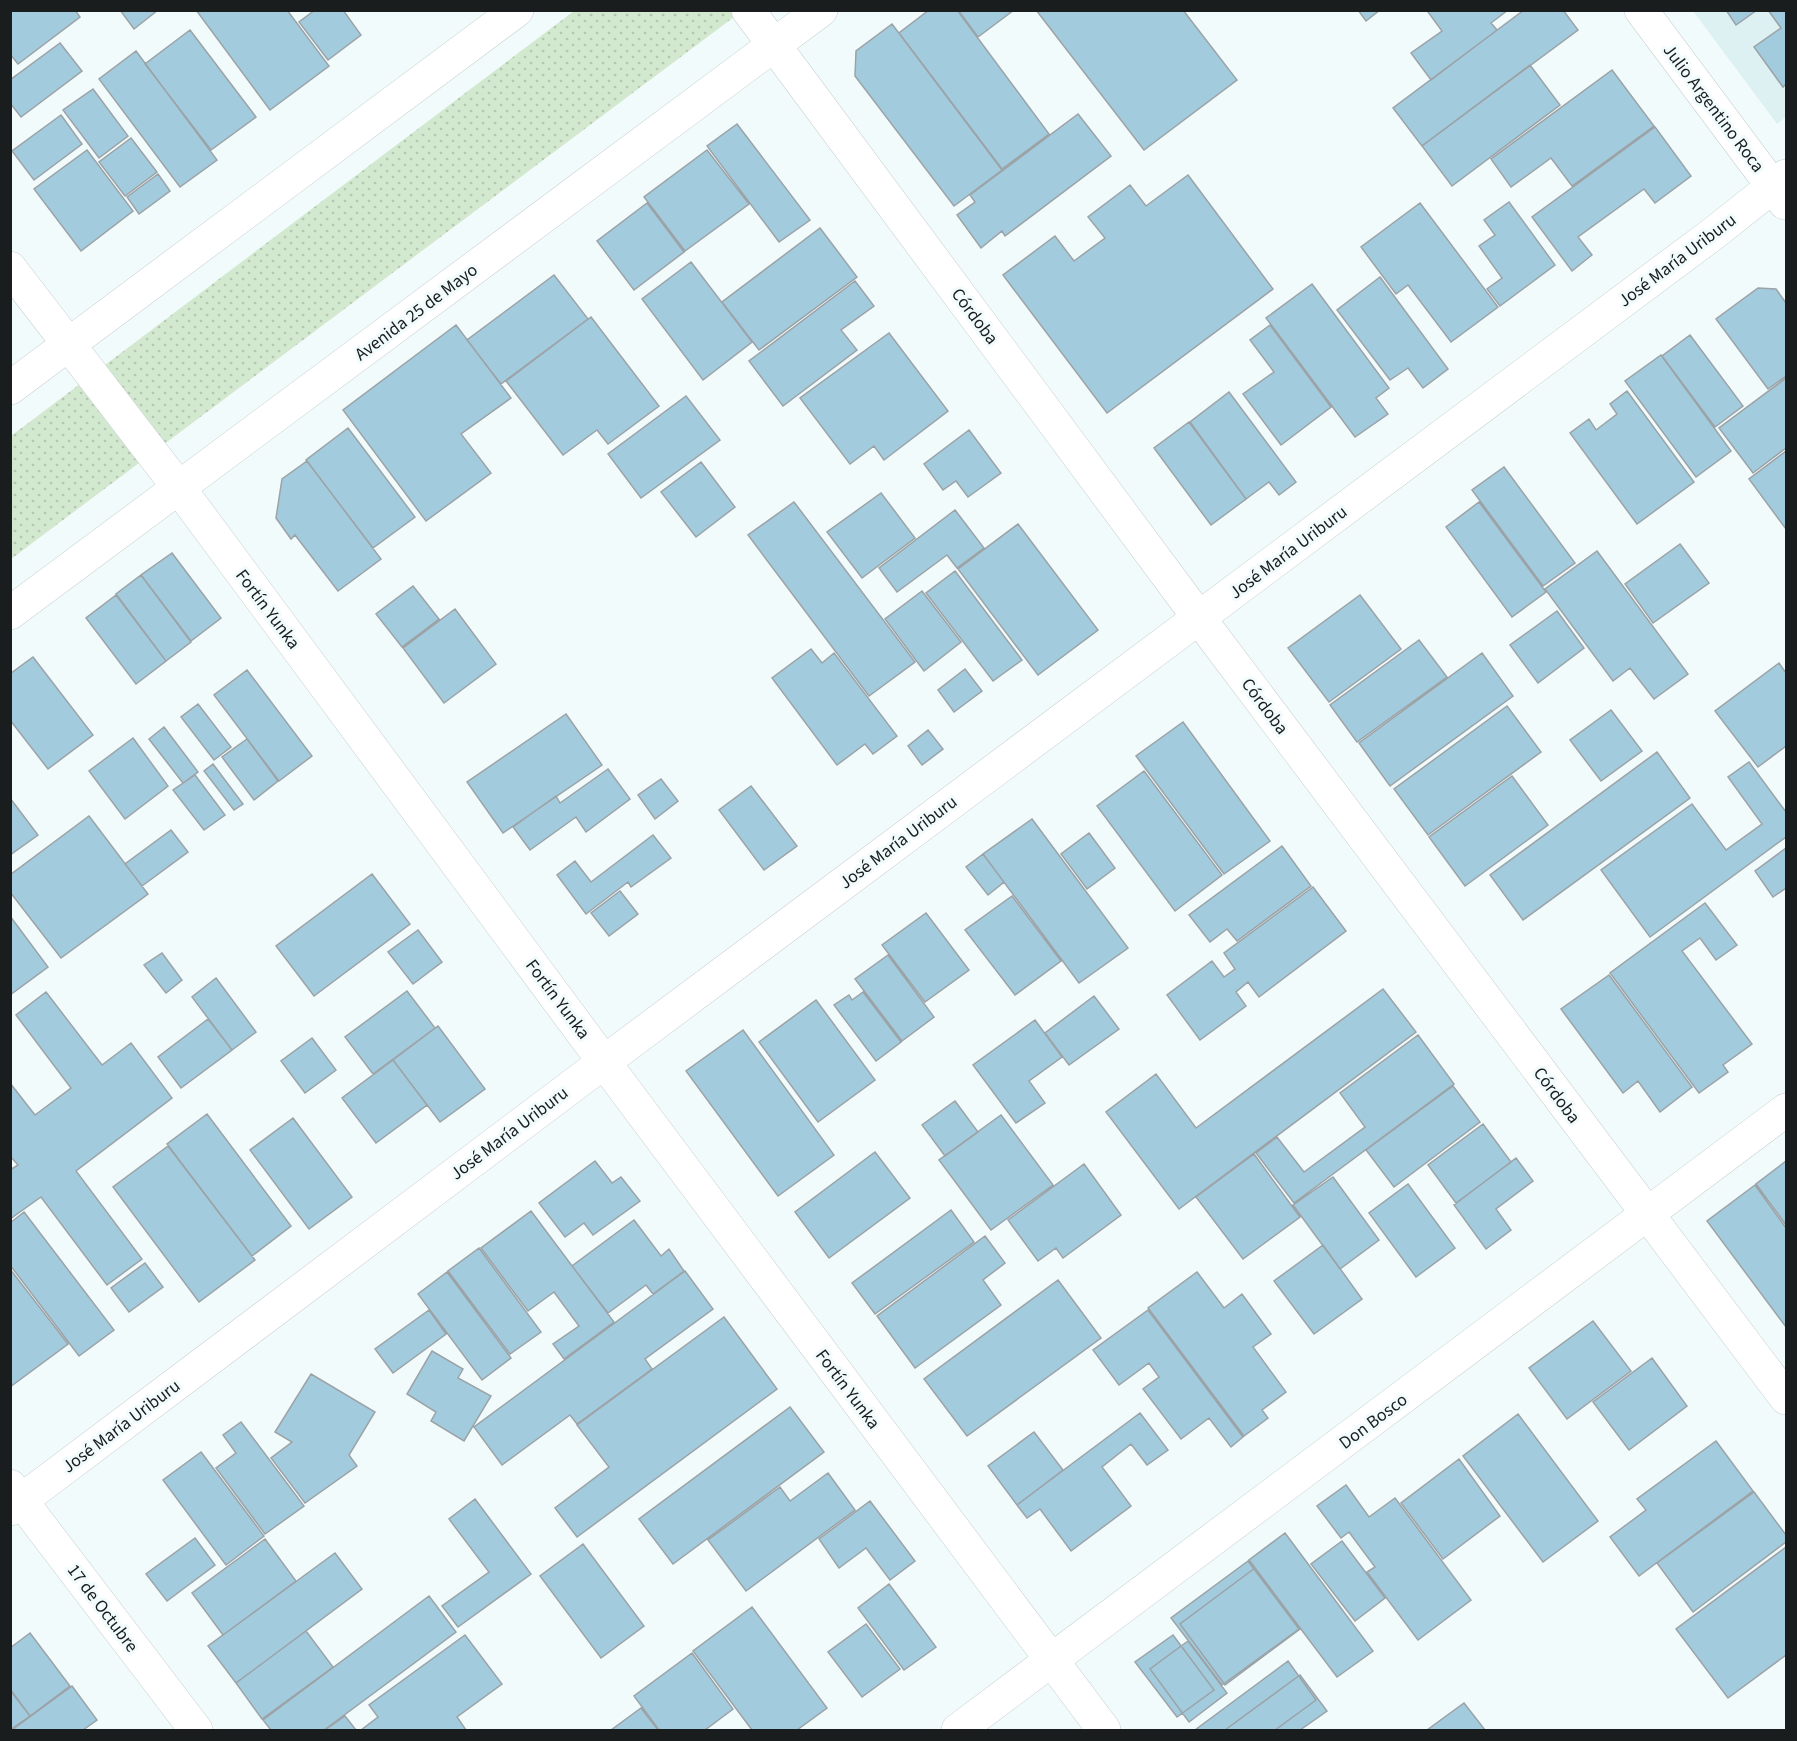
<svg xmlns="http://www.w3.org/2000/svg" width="1797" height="1741" font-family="'Source Sans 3',sans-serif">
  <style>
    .built { fill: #def1f2 }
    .green { fill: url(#green-dots) }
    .building { fill: #a3cbde; stroke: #9ba3a7; stroke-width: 1.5 }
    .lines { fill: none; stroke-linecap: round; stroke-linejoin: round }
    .street-casing { stroke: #c7d0d1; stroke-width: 34 }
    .secondary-casing { stroke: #c7d0d1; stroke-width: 34 }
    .street { stroke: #fff; stroke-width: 33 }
    .secondary { stroke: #fff; stroke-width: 33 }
    .labels { text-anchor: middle; stroke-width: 6; stroke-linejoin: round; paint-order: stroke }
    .street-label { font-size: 18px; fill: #1a1d1d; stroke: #f2fbfc }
  </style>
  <defs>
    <pattern id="green-dots" width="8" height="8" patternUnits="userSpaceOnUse" patternTransform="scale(1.5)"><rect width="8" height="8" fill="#d2e9cf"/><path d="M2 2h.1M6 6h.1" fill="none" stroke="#b4c7b1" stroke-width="1.8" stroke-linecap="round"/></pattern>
  </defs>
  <rect width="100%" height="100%" fill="#f2fbfc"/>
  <!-- built -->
  <path class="built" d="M1693,11H1786V117L1777,124Z"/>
  <!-- green -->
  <path class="green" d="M574,11H742L11,559V436Z"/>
  <!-- building -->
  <path class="building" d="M10,10H75L80,17L18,64L10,54Z
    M120,10H158L134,29Z
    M196,10H287L329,66L270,110Z
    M315,10H343L361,35L328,60L299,22Z
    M929,10H957L1049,134L1002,169L899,33Z
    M958,10H1014L978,37Z
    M1036,10H1183L1237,80L1144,150Z
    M1358,10H1380L1366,21Z
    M1429,10H1508L1491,23L1497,30L1431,80L1411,53L1442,31L1428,12Z
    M1524,10H1563L1578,30L1422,146L1393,108Z
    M1726,10H1757L1736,25Z
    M1768,10H1786V84L1783,87L1754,47L1781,28Z
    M892,24L1002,170L954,206L855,76L856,51Z
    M190,30L256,117L211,150L145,64Z
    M60,43L82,71L21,117L10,103V80Z
    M136,51L217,160L180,187L99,79Z
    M1530,65L1560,105L1452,186L1422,146Z
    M1612,70L1654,126L1572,186L1551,158L1511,187L1491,159Z
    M93,89L128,136L99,158L63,110Z
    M1078,114L1111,156L1005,236L1002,231L981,248L957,215L975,202L970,195Z
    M61,115L82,144L34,180L12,151Z
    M737,124L810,220L779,242L707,146Z
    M1655,127L1691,176L1655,203L1644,189L1578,237L1592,255L1572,271L1532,217Z
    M131,138L157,172L125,196L99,162Z
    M87,150L133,211L81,251L34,189Z
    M707,150L749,204L685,251L644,197Z
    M158,174L170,191L139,214L127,197Z
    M1188,175L1273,289L1107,413L1003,275L1055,236L1074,261L1105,238L1088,217L1130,185L1146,206Z
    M1509,202L1555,265L1500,306L1487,289L1502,278L1479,246L1495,235L1484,220Z
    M647,203L684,252L634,290L597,241Z
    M1420,203L1498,307L1451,342L1408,285L1396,294L1361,247Z
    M820,228L857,277L759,350L722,302Z
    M691,262L752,342L703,380L642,299Z
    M554,275L588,319L501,384L467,340Z
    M1380,277L1448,369L1423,388L1408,368L1390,380L1337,310Z
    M855,281L874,306L841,330L857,350L783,406L749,361Z
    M1312,284L1389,388L1376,398L1388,414L1355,437L1266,318Z
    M1758,288L1776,289L1786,303V376L1768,389L1716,319Z
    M591,317L659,406L608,444L597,430L563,455L506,381Z
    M456,325L511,398L461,434L491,473L426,521L343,410Z
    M1270,325L1331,407L1281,445L1243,394L1274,372L1250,340Z
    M889,333L948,411L884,460L874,446L850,464L800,398Z
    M1690,335L1743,406L1715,427L1662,356Z
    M1661,355L1731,451L1696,477L1625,381Z
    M1786,378V448L1753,473L1719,428Z
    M1627,391L1694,482L1637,524L1570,433L1589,419L1596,430L1617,414L1610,404Z
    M1229,392L1296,482L1279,495L1269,482L1246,499L1190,422Z
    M686,396L720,440L641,498L608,454Z
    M1189,422L1246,499L1211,525L1154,448Z
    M348,428L415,517L373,548L306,460Z
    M969,430L1001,473L968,497L956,481L943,490L924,464Z
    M1786,451V529L1749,479Z
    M307,461L381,559L338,591L295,535L291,539L276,518L282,479Z
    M701,462L735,507L696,537L661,492Z
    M1504,467L1575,563L1543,586L1472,490Z
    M881,493L915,538L862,578L827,532Z
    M794,502L915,662L869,696L748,535Z
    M1479,502L1546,592L1512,617L1446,527Z
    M955,510L984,548L957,568L947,555L897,592L879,568Z
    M1018,524L1098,630L1038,675L958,569Z
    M1680,544L1709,583L1653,623L1625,584Z
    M1597,551L1688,674L1654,699L1630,668L1613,681L1545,589Z
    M172,553L221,618L191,641L141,575Z
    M955,571L1022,660L993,681L926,593Z
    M141,575L191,642L166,661L116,594Z
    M413,586L439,619L402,647L376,614Z
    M922,591L961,642L924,671L885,619Z
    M116,595L166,661L136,684L86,618Z
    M1360,595L1401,649L1329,702L1288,648Z
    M455,609L496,664L444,703L403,648Z
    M1557,611L1584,648L1538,683L1510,645Z
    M1419,640L1447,677L1357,742L1330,705Z
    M811,649L822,663L834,653L897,736L873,754L865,744L837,765L772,678Z
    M1482,653L1513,696L1390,786L1359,743Z
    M33,657L93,735L48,769L10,720V674Z
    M1779,663L1786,673V746L1758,767L1715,711Z
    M965,669L982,691L954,712L938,690Z
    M247,670L312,756L279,781L214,695Z
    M198,704L231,747L214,760L181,717Z
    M1507,706L1541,752L1428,835L1394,789Z
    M1611,710L1642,751L1601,781L1570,740Z
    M566,714L602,765L503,833L467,782Z
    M1183,722L1270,841L1224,874L1136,756Z
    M164,727L198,772L183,783L149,739Z
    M928,730L943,749L922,765L908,746Z
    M133,738L168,786L125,819L89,771Z
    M247,739L278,781L254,800L222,757Z
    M1657,752L1690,798L1523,920L1490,875Z
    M1749,762L1786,812V837L1650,937L1601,870L1692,804L1726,850L1762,824L1728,777Z
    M213,764L243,804L234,810L204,771Z
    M608,769L630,799L586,832L576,817L530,850L513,827L556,796L560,803Z
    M1144,771L1222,875L1175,911L1097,806Z
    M195,775L225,815L204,830L173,790Z
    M1512,776L1548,825L1465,886L1429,837Z
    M661,779L678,801L655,819L638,795Z
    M751,786L797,846L764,870L719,810Z
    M10,798L38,835L10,855Z
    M89,816L148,894L61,958L10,892V875Z
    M1032,819L1128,948L1079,983L983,854Z
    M171,830L188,852L142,886L125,864Z
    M1089,833L1115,868L1087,889L1061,854Z
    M653,835L671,858L631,887L628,882L586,914L557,875L575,861L591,882Z
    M1282,846L1311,886L1237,941L1227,929L1210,942L1189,915Z
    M1786,848V888L1773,897L1755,871Z
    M983,854L1004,882L988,895L966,867Z
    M372,874L410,924L314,996L276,946Z
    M1313,887L1346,931L1259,997L1248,982L1236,992L1246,1006L1200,1040L1167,995L1212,961L1224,977L1235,969L1224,953Z
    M620,891L638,914L609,936L591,913Z
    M1012,896L1061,961L1015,995L965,930Z
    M1705,903L1737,945L1716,960L1700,938L1682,951L1752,1044L1723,1065L1728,1072L1699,1093L1610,973Z
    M926,913L969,970L925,1002L882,945Z
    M10,916L48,967L10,995Z
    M418,930L442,962L413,984L388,952Z
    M162,953L182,980L166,993L144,965Z
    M888,955L934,1017L902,1041L855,979Z
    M1609,975L1692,1087L1660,1112L1638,1081L1623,1093L1561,1009Z
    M216,978L256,1032L232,1050L192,997Z
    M1383,989L1416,1032L1179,1209L1106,1112L1156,1074L1196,1128Z
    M407,991L435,1028L373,1074L345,1037Z
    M46,992L102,1065L131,1043L172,1098L76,1171L142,1259L107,1285L41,1197L10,1219V1170L18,1165L10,1156V1083L35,1115L71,1088L16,1015Z
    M863,992L901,1042L876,1061L834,1005L849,995L852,1000Z
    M1094,996L1119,1029L1069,1065L1045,1033Z
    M816,1000L875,1080L818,1122L759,1042Z
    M208,1019L232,1050L181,1088L158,1057Z
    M1035,1020L1062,1057L1029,1081L1045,1103L1016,1123L973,1065Z
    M438,1026L485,1089L440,1122L393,1060Z
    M743,1030L834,1155L778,1196L686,1071Z
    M1418,1035L1454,1084L1294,1203L1256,1153L1277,1137L1304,1172L1365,1127L1340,1093Z
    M312,1038L336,1070L305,1093L281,1061Z
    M393,1060L427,1105L376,1143L342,1098Z
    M1453,1086L1480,1122L1394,1187L1366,1150Z
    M955,1101L978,1132L945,1156L922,1125Z
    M207,1114L291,1226L252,1256L167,1144Z
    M1001,1115L1053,1185L991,1230L939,1160Z
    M293,1118L352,1197L309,1229L250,1150Z
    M1483,1124L1511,1162L1456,1203L1428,1165Z
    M168,1146L255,1260L199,1302L113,1187Z
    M875,1152L910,1198L829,1258L795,1212Z
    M1254,1154L1300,1217L1243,1259L1196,1197Z
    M1516,1158L1533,1181L1496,1209L1511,1230L1486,1249L1454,1205Z
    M595,1161L612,1183L621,1177L640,1201L593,1235L584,1223L565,1237L539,1203Z
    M1786,1161V1225L1756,1184Z
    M1084,1164L1121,1215L1063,1258L1056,1248L1038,1261L1008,1220Z
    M1333,1177L1379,1240L1340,1269L1293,1205Z
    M1408,1184L1455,1248L1416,1277L1369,1213Z
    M1755,1185L1786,1228V1327L1707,1221Z
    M951,1210L974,1242L875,1314L852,1283Z
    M531,1211L614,1322L564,1359L553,1344L579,1326L554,1292L528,1311L481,1248Z
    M24,1212L114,1330L79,1356L10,1265V1223Z
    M634,1220L661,1256L669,1249L684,1271L653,1294L646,1285L608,1313L572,1266Z
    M985,1236L1005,1263L983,1280L1001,1305L915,1368L877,1316Z
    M1323,1245L1362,1299L1314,1334L1274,1281Z
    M479,1248L541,1332L510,1354L448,1271Z
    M145,1263L163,1287L129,1312L111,1288Z
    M10,1269L68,1344L10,1387Z
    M685,1271L713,1309L645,1359L652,1369L577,1424L570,1415L502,1465L474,1427Z
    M447,1272L511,1358L482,1380L418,1294Z
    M1197,1272L1224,1308L1242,1294L1271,1334L1253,1347L1286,1392L1262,1410L1268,1418L1244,1436L1148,1308Z
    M1058,1280L1101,1338L967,1436L924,1379Z
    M429,1310L446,1334L393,1373L375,1349Z
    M1148,1310L1243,1437L1231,1447L1209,1418L1181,1439L1143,1389L1159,1377L1149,1363L1119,1385L1093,1350Z
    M724,1317L777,1389L577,1537L555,1508L609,1467L577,1425Z
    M1593,1321L1631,1371L1567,1419L1529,1368Z
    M432,1351L463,1369L458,1378L491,1396L464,1441L431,1421L436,1412L407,1394Z
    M1652,1358L1687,1406L1629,1450L1593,1402Z
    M311,1374L375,1412L349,1455L357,1466L305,1503L271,1458L292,1442L275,1432Z
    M790,1407L824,1452L673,1564L639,1519Z
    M1140,1413L1168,1450L1147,1465L1131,1444L1102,1467L1131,1506L1071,1551L1040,1509L1027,1518L1017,1505Z
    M1518,1414L1598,1521L1543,1562L1463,1456Z
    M241,1422L304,1506L265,1534L216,1468L236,1453L223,1435Z
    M1034,1432L1063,1470L1017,1505L988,1466Z
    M1716,1441L1753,1491L1639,1576L1610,1537L1646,1510L1637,1499Z
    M201,1452L264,1536L226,1565L163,1480Z
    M1459,1459L1500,1516L1443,1559L1401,1503Z
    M828,1473L855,1510L746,1591L708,1540L780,1487L790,1501Z
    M1346,1485L1369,1517L1395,1498L1471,1600L1418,1640L1367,1572L1375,1567L1349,1532L1341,1538L1317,1506Z
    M1754,1492L1786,1535V1542L1693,1612L1657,1563Z
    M475,1499L531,1574L458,1627L442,1606L489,1572L449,1519Z
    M870,1501L915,1561L890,1580L866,1548L839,1568L819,1539Z
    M1285,1533L1373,1651L1337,1677L1249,1560Z
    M195,1538L215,1565L167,1601L146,1574Z
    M265,1539L296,1581L223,1635L192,1593Z
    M1342,1541L1385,1598L1355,1621L1311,1564Z
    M583,1544L644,1626L601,1658L540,1576Z
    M1786,1547V1655L1728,1698L1676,1629Z
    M335,1553L362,1589L236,1683L208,1646Z
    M1248,1561L1299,1629L1222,1685L1171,1618Z
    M1255,1568L1300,1629L1225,1685L1180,1624Z
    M889,1584L936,1647L904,1670L858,1608Z
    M429,1596L456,1632L324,1730H271L263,1720Z
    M752,1607L827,1708L797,1730H752L693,1651Z
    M866,1624L900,1669L862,1697L828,1652Z
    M306,1631L333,1667L262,1719L236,1683Z
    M30,1633L70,1686L30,1716L10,1689V1648Z
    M465,1635L502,1684L457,1717L466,1730H361L378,1717L369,1705Z
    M1173,1635L1214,1690L1177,1717L1135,1662Z
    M1188,1641L1227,1693L1189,1722L1150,1669Z
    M692,1653L733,1709L705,1730H659L634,1696Z
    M1288,1661L1316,1700L1275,1730H1195Z
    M1300,1675L1327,1711L1300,1730H1225Z
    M72,1686L97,1720L83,1730H12Z
    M10,1690L30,1716L10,1730Z
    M1464,1703L1485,1730H1427Z
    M641,1708L658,1730H611Z
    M345,1716L356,1730H325Z"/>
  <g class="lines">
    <defs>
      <path id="street" d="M748,10L1199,618L1786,1398
        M1641,10L1785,203
        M10,268L179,488L604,1062L1104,1730
        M10,1486L196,1730
        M10,1509L604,1062L1714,233L1786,176
        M958,1730L1786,1110"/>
      <path id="secondary" d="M10,388L517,10
        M10,613L821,10"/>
    </defs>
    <!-- street casing -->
    <use href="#street" class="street-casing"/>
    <!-- secondary casing -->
    <use href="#secondary" class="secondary-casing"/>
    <!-- street -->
    <use href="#street" class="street"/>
    <!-- secondary -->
    <use href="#secondary" class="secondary"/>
  </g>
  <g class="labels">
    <!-- street labels -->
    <g class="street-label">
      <text transform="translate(1714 108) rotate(53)" y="6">Julio Argentino Roca</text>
      <text transform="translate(1677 260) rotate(-37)" y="6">José María Uriburu</text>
      <text transform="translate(416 312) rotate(-37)" y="6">Avenida 25 de Mayo</text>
      <text transform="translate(975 316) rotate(53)" y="6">Córdoba</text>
      <text transform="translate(1288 552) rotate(-37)" y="6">José María Uriburu</text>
      <text transform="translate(268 609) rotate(53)" y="6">Fortín Yunka</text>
      <text transform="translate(1265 706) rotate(53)" y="6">Córdoba</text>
      <text transform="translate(898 842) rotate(-37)" y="6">José María Uriburu</text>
      <text transform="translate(558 999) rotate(53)" y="6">Fortín Yunka</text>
      <text transform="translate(1557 1095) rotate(53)" y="6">Córdoba</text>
      <text transform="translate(509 1133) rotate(-37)" y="6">José María Uriburu</text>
      <text transform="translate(848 1389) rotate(53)" y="6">Fortín Yunka</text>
      <text transform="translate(1373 1421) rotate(-37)" y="6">Don Bosco</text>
      <text transform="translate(121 1426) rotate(-37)" y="6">José María Uriburu</text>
      <text transform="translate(103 1608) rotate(53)" y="6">17 de Octubre</text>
    </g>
  </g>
  <!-- border -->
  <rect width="1797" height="1741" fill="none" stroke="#1a1d1d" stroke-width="24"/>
</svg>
